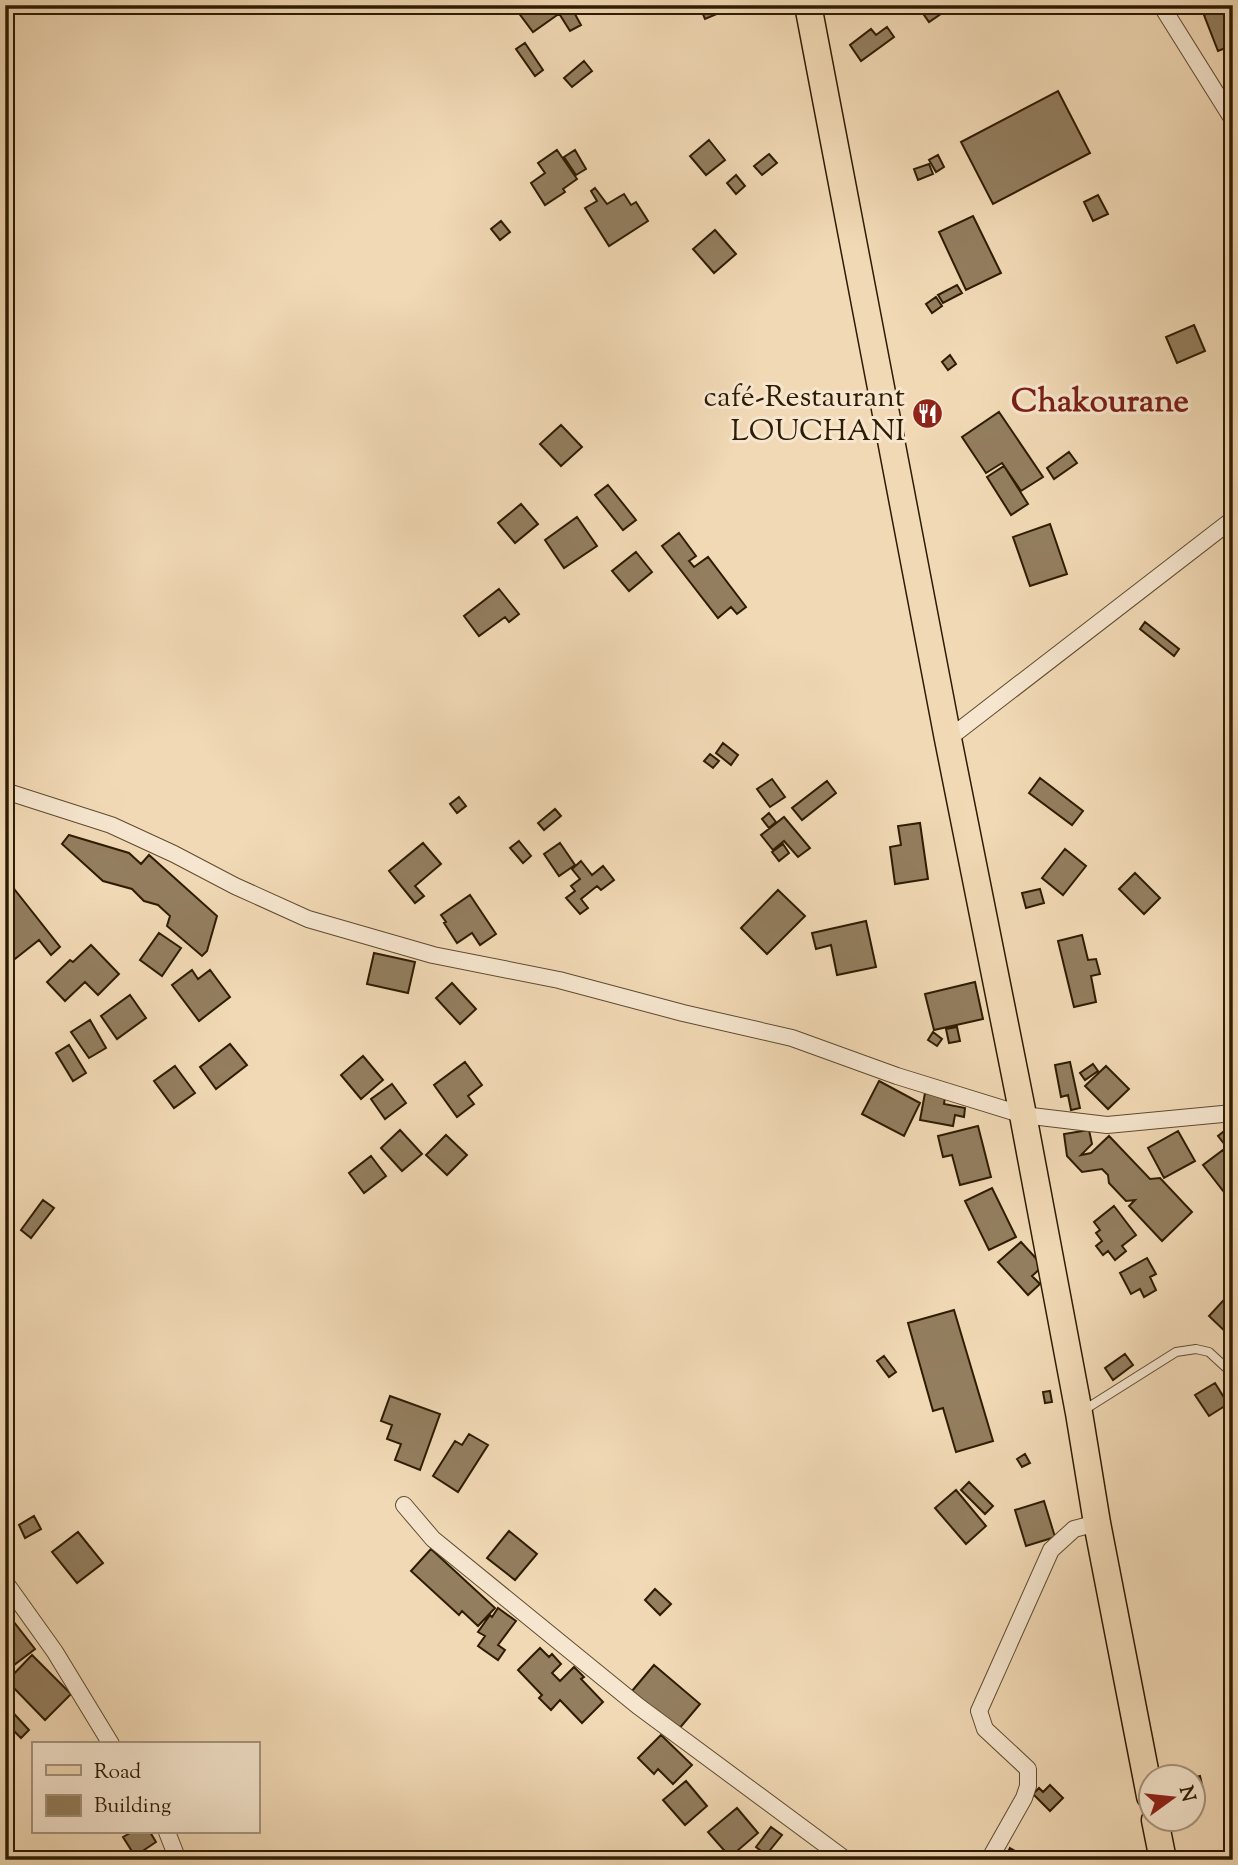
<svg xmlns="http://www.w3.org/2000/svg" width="1238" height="1865" font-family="'Sorts Mill Goudy',serif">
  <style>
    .building { fill: #937e5f; stroke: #2e1c02; stroke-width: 2 }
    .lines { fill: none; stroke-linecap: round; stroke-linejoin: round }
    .lane-casing { stroke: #5f4b2f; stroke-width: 10 }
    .street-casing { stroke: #5f4b2f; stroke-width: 18 }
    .primary-casing { stroke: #2e1c02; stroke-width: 29 }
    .lane { stroke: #f6e6cf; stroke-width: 8 }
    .street { stroke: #f6e6cf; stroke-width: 16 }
    .primary { stroke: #f1d9b5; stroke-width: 26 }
    .labels { text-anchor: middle; stroke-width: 6; stroke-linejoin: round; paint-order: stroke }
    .poi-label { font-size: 30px; fill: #2e1c02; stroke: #f6e6cf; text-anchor: end }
    .quarter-label { font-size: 33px; font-weight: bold; fill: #7a1f14; stroke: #f6e6cf }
  </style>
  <rect width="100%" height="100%" fill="#f1d9b5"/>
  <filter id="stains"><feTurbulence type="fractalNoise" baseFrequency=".00286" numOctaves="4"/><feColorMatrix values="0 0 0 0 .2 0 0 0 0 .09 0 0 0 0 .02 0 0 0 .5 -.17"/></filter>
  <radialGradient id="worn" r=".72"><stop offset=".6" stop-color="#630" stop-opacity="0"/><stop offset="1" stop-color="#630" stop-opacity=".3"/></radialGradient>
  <!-- building -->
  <path class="building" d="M519,5H555L560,13L533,32L515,8Z
    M558,5H570L581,25L570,31L555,7Z
    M699,5H730L731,8L705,19Z
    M917,5H954L929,22Z
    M1226,6L1233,25V45L1218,51L1204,15Z
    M887,27L894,37L861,61L850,45L871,29L876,35Z
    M525,43L543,70L535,76L516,49Z
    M584,61L592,71L572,87L564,78Z
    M1058,91L1090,153L993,204L961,142Z
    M709,140L725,160L706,175L690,156Z
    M557,150L577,179L563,189L565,192L545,205L531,183L545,173L538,163Z
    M575,150L586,169L576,175L564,157Z
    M769,154L777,163L762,175L754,166Z
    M938,155L944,167L936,172L929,160Z
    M929,164L933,174L918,180L914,169Z
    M736,175L745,186L736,194L727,183Z
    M595,188L607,204L624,194L631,205L636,202L648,221L609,246L585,208L597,201L591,191Z
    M1098,195L1108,214L1093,221L1084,202Z
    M973,216L1001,273L966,290L939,232Z
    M501,221L510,232L500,240L491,229Z
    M715,230L736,254L714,273L693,249Z
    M957,285L962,293L943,303L938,295Z
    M936,297L942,306L932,313L926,304Z
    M1194,325L1205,351L1177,363L1166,337Z
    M950,355L956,364L948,370L942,362Z
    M999,412L1043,477L1021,491L1002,463L986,473L962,437Z
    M561,425L582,447L561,466L540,444Z
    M1069,452L1077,463L1054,479L1047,468Z
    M1004,466L1028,504L1011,515L987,477Z
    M608,485L636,520L623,530L595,495Z
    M521,504L538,524L515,543L498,523Z
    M577,517L597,546L564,568L545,540Z
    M1050,524L1067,574L1030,586L1013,537Z
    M679,533L696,556L689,561L694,567L708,557L746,607L737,614L731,607L718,618L662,546Z
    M636,552L652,572L629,591L612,571Z
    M499,589L519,614L509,622L505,617L479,636L464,616Z
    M1145,622L1179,649L1174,656L1140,629Z
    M723,743L738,755L731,765L716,753Z
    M710,754L719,761L713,768L704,761Z
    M1040,778L1083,811L1072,825L1029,793Z
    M772,779L785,797L770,807L757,789Z
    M827,781L836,793L802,820L792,808Z
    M459,797L466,806L457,813L450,804Z
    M555,809L561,816L544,830L538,823Z
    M769,813L776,822L769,828L762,819Z
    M784,817L810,848L798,857L784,841L773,850L761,835Z
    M920,823L928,879L895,884L890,847L901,845L898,826Z
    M69,835L129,853L141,864L149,855L217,916L207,951L202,956L167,926L170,916L158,905L144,901L132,889L103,881L62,844Z
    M519,841L531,856L523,863L510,848Z
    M423,843L441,864L415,886L424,896L415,903L389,871Z
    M560,843L575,865L559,876L544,854Z
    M783,844L789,853L779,861L772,852Z
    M1065,849L1086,866L1063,895L1042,878Z
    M581,861L592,875L603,866L614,880L601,890L597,886L581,899L588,908L580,914L566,898L575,891L571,886L580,879L572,869Z
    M1135,873L1160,898L1144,914L1119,889Z
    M1040,889L1044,903L1026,908L1022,893Z
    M15,890L60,947L51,955L39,940L15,959L8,951L5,953V898Z
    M778,890L805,916L767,954L741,928Z
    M470,895L496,934L480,945L472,933L457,943L444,923L446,922L441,915Z
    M866,921L876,967L837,975L831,945L816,949L812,933Z
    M159,933L181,948L162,976L140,960Z
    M1082,935L1088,960L1096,959L1100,974L1091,976L1096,1002L1074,1007L1058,941Z
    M91,945L119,974L98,995L85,982L65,1001L47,982L70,960L73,962Z
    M374,953L415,962L408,993L367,984Z
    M192,970L198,979L210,970L230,997L199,1021L172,985Z
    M975,982L983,1019L934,1030L925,994Z
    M452,983L476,1009L460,1024L436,998Z
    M130,995L146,1018L117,1039L101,1016Z
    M90,1020L106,1048L89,1058L71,1032Z
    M957,1027L960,1041L949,1043L946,1029Z
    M933,1032L942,1039L937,1046L928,1040Z
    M230,1044L247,1065L216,1089L200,1067Z
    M69,1045L86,1073L73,1081L56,1053Z
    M363,1056L383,1080L361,1099L341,1075Z
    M465,1062L482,1085L468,1096L474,1104L457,1117L434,1085Z
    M1070,1062L1080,1108L1071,1110L1068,1095L1061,1097L1055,1065Z
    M1093,1064L1098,1071L1085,1080L1080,1073Z
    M175,1066L195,1093L174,1108L154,1081Z
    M1106,1066L1129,1089L1108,1109L1085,1086Z
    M879,1081L920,1103L904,1136L862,1114Z
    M392,1084L406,1103L385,1119L371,1099Z
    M925,1093L945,1097L944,1104L965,1108L964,1117L955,1115L953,1126L920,1120Z
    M1233,1124V1155L1218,1136Z
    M978,1126L991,1177L960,1185L952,1155L943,1157L938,1136Z
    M400,1130L422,1154L402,1171L381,1148Z
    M1089,1130L1092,1144L1081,1155L1091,1153L1109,1136L1150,1179L1160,1178L1192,1212L1162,1241L1129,1206L1135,1200L1126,1201L1109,1183L1108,1175L1102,1169L1082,1172L1067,1156L1064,1134Z
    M1178,1131L1195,1161L1164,1178L1148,1148Z
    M446,1135L467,1155L447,1175L426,1155Z
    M1223,1150L1233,1163V1185L1224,1192L1203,1165Z
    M371,1156L386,1176L364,1193L349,1173Z
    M992,1188L1016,1237L989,1250L965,1201Z
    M43,1200L54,1208L31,1238L21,1230Z
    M1114,1206L1136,1235L1122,1246L1126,1251L1115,1260L1108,1251L1103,1255L1096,1246L1102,1241L1096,1233L1100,1230L1094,1222Z
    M1021,1242L1043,1266L1032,1276L1040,1284L1028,1295L998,1262Z
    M1147,1258L1156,1274L1150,1277L1156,1290L1144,1297L1140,1289L1131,1294L1120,1273Z
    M1233,1290V1339L1209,1316Z
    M954,1310L993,1441L956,1452L943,1408L933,1411L908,1323Z
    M1125,1354L1133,1365L1113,1380L1105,1368Z
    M884,1356L896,1372L889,1377L877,1361Z
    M1215,1383L1228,1404L1209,1416L1195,1395Z
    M1050,1391L1052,1402L1045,1403L1043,1392Z
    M390,1396L440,1414L420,1470L395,1460L401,1444L387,1439L392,1425L381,1421Z
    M469,1434L488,1445L458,1492L433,1476L455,1441L462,1445Z
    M1025,1454L1030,1463L1022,1467L1017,1459Z
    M969,1482L993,1506L985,1514L961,1490Z
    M956,1490L986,1526L966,1544L935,1508Z
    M1044,1501L1055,1537L1026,1546L1015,1510Z
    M34,1516L41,1529L25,1538L19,1525Z
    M509,1531L537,1554L515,1580L487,1558Z
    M78,1532L103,1563L77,1583L52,1552Z
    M431,1549L495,1608L478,1626L462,1611L459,1615L411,1571Z
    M655,1589L671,1604L660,1615L645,1600Z
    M5,1607L12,1616L10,1617L35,1649L5,1672Z
    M498,1608L516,1621L498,1645L505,1650L498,1660L478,1646L485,1636L478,1632L490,1615L492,1617Z
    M540,1648L549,1657L552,1654L561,1664L552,1673L560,1681L574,1667L584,1677L581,1679L603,1702L582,1723L560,1700L551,1710L539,1698L542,1695L518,1670Z
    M32,1655L71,1694L45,1720L7,1681Z
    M654,1665L700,1704L678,1730L632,1691Z
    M5,1704L29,1730L21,1738L5,1722Z
    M661,1735L692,1765L673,1784L658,1769L654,1774L638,1758Z
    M1200,1776L1204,1793L1193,1796L1192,1778Z
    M686,1781L707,1806L685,1825L663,1800Z
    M1050,1785L1063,1798L1050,1811L1033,1794L1039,1788L1043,1792Z
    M737,1808L758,1833L730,1857L708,1832Z
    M771,1827L782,1835L766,1855L756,1847Z
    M132,1832H150L156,1842L135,1856L123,1837Z
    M1010,1848L1031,1860H1004Z"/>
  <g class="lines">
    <defs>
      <path id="lane" d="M1084,1410L1176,1352L1196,1349L1209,1352L1233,1374"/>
      <path id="street" d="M1161,5L1233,120
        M948,739L1233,519
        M5,791L111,825L174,854L235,886L308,919L433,955L559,980L683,1013L792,1038L897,1076L1023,1115L1107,1125L1233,1113
        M404,1505L433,1539L638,1706L846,1860
        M5,1582L55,1652L111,1744
        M167,1832L178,1860
        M989,1860L1024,1798L1028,1786V1769L985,1729L979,1711L1051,1550L1074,1529L1097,1523"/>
      <path id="primary" d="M808,5L948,739L1023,1115L1079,1413L1097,1523L1150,1796
        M1155,1820L1163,1860"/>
    </defs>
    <!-- lane casing -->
    <use href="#lane" class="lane-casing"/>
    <!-- street casing -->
    <use href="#street" class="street-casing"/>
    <!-- primary casing -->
    <use href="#primary" class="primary-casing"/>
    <!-- lane -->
    <use href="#lane" class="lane"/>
    <!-- street -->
    <use href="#street" class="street"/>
    <!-- primary -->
    <use href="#primary" class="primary"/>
  </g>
  <!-- icons -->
  <defs>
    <symbol id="restaurant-disc" viewBox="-11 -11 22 22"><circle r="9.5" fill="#8f2418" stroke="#f6e6cf"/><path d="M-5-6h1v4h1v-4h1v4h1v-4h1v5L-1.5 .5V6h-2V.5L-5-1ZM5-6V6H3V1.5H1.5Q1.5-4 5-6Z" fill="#fff"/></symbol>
  </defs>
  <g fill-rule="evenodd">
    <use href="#restaurant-disc" x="910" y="396" width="35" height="35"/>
  </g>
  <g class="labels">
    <!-- poi labels -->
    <g class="poi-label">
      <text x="905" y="406">café-Restaurant<tspan x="905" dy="34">LOUCHANI</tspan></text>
    </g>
    <!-- quarter labels -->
    <g class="quarter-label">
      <text x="1100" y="411">Chakourane</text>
    </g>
  </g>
  <!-- margin -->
  <rect width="1238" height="1865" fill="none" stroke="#f1d9b5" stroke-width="28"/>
  <rect x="7" y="7" width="1224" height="1851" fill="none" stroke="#2e1c02" stroke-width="3.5"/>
  <rect x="14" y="14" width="1210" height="1837" fill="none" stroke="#2e1c02" stroke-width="2"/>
  <!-- legend -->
  <rect x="32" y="1742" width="228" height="91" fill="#f6e6cf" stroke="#a6957d" stroke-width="2"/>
  <rect x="46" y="1765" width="35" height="10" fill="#f1d9b5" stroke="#a6957d" stroke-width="2"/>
  <text x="94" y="1778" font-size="21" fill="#2e1c02">Road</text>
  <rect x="46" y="1795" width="35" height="21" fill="#937e5f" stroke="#a6957d" stroke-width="2"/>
  <text x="94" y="1812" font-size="21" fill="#2e1c02">Building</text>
  <!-- north arrow -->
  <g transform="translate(1172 1798) rotate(75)"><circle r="33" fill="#f6e6cf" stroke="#a6957d" stroke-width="2"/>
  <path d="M0-5L12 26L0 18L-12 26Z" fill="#8f2418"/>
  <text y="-10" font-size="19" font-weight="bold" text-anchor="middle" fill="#2e1c02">N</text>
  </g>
  <rect width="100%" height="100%" filter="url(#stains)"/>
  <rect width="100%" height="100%" fill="url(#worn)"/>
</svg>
